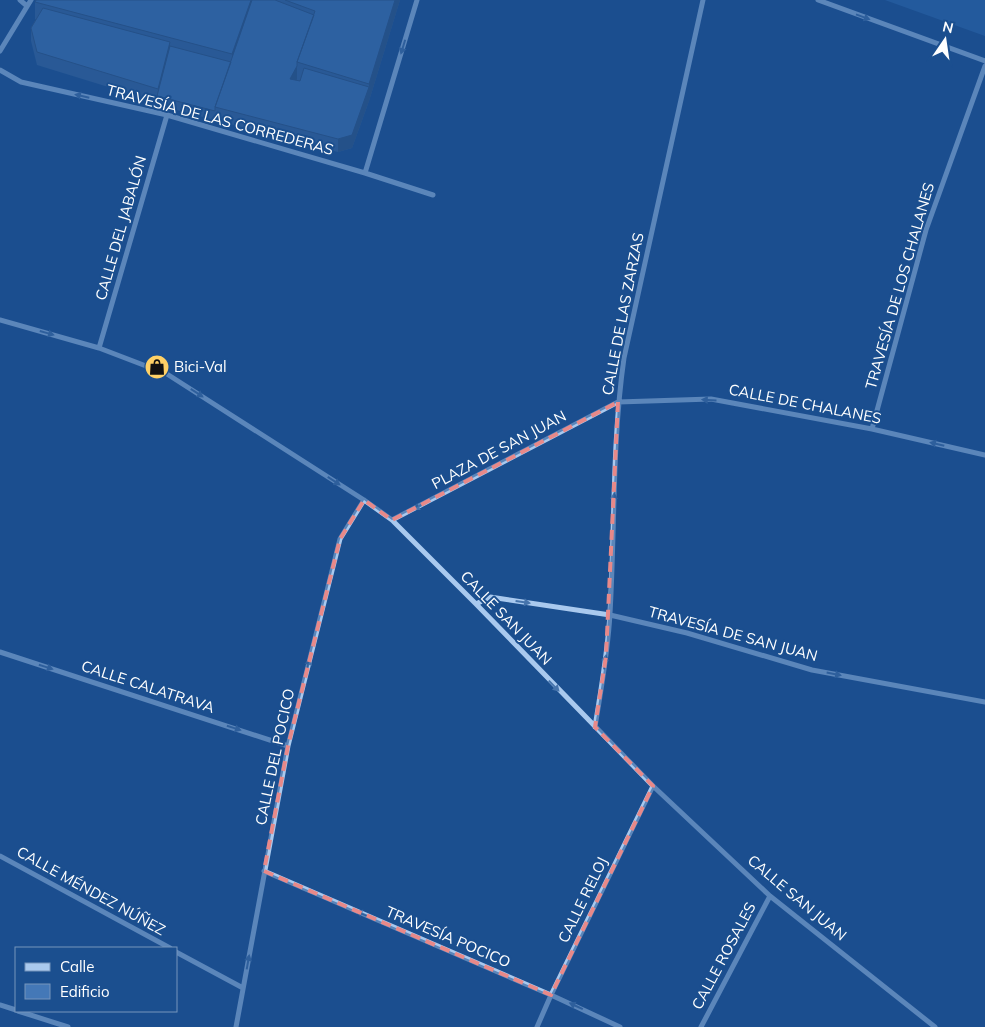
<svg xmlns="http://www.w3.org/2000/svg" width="985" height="1027" font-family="Mulish,sans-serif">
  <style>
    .green { fill: #2e69ad }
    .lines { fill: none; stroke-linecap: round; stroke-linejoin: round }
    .street { stroke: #a9c9ee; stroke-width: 5 }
    .wall { fill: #3a679d }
    .shaded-wall { fill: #305480 }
    .building { fill: #4478b7; stroke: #305480 }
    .oneway { fill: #4674ac }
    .marked { fill: none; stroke: #e88989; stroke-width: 4; stroke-dasharray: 10 6; stroke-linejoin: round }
    .labels { text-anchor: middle; stroke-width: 4; stroke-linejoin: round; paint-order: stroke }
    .street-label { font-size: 15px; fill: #fff; stroke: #1b4f8f }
    .poi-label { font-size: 15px; fill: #fff; stroke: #1b4f8f; text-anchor: start }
  </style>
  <rect width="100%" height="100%" fill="#1b4f8f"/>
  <!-- green -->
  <path class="green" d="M885,0H985V36Z"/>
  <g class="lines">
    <!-- street -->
    <path class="street" d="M20,0L27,6
      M818,0L985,61
      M0,51L31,0
      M0,70L21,82L167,115L365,173L433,195
      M365,173L417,0
      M0,320L99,348L167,374L364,500L392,520L476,604L653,786L770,896L935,1027
      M99,348L167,115
      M872,429L926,230L985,66
      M392,520L618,402L711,399L872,429L985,455
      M476,604L490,597L610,615L687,633L812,670L985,702
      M0,652L288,746
      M595,727C601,689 608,652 610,613C615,528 612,442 624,358L703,0
      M0,856L170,948
      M264,871L551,995L620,1027
      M176,952L243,988
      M0,1005L16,1010
      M18,1011L68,1027
      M236,1027L288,746L340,539L364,500
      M537,1027L551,995L653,786
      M701,1027L770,896"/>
  </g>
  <!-- wall -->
  <path class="wall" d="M36,0H400L369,101L352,148L338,152L157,105V102L37,65L31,41V28L36,19H35V2Z"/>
  <!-- shaded-wall -->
  <path class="shaded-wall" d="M251,0H255L232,62V54Z
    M395,0H400L369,101L352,148L338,152V139L369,87V84Z
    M170,42V55L158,96V89Z
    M297,66V79L290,92V79Z"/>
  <!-- building -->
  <path class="building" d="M36,0H251L232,54L35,2Z
    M252,0H275L314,15L297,62V66L290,79L300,81L304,68L369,87L352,135L338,139L215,107Z
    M285,0H395L369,84L297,62L315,11Z
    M43,8L170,42L158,89L37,52L31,28Z
    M170,46L231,62L215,107V111L157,96Z"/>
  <!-- one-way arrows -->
  <defs><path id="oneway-solid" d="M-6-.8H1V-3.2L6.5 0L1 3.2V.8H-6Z" transform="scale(1.25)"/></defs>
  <g class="oneway">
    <use href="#oneway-solid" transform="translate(863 17) rotate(20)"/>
    <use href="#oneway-solid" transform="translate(403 47) rotate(107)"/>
    <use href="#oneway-solid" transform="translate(82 96) rotate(-167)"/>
    <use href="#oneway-solid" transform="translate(47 333) rotate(16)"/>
    <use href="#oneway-solid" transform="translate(197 393) rotate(33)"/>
    <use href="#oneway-solid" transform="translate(709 400) rotate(-177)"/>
    <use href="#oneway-solid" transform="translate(937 444) rotate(-167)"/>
    <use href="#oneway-solid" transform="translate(334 481) rotate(33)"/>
    <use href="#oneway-solid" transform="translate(614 500) rotate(-88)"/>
    <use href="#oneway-solid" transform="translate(420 506) rotate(152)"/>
    <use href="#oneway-solid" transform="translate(523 602) rotate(8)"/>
    <use href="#oneway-solid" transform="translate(605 662) rotate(-82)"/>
    <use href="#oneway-solid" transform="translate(308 666) rotate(-76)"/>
    <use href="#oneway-solid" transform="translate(46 667) rotate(18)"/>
    <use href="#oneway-solid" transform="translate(834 674) rotate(11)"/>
    <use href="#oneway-solid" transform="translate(554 686) rotate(46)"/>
    <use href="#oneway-solid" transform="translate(234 728) rotate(18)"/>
    <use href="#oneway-solid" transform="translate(363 914) rotate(-157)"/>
    <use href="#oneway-solid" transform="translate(248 962) rotate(-80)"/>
    <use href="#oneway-solid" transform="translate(576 1006) rotate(-155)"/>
  </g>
  <!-- marked area -->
  <path d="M0 0H985V1027H0ZM618,402L606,656L595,727L653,786L551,995L264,871L288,746L340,539L364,500L392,520Z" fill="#1b4f8f" fill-opacity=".55" fill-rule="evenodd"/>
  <path class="marked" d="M618,402L606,656L595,727L653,786L551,995L264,871L288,746L340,539L364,500L392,520Z"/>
  <!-- icons -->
  <defs>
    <symbol id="shop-disc" viewBox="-11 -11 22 22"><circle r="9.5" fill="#ffd166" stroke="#1b4f8f"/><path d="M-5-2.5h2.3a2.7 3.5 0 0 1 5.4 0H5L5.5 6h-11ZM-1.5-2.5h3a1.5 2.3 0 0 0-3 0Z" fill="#111"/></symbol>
  </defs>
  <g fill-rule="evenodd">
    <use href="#shop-disc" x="143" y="353" width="28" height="28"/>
  </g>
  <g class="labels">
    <!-- street labels -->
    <g class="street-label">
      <text transform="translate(220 120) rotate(15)" y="5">TRAVESÍA DE LAS CORREDERAS</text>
      <text transform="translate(121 228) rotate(-74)" y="5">CALLE DEL JABALÓN</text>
      <text transform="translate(900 286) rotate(-74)" y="5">TRAVESÍA DE LOS CHALANES</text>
      <text transform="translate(623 314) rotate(-79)" y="5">CALLE DE LAS ZARZAS</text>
      <text transform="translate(805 404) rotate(11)" y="5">CALLE DE CHALANES</text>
      <text transform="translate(499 450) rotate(-28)" y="5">PLAZA DE SAN JUAN</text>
      <text transform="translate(506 618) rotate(46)" y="5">CALLE SAN JUAN</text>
      <text transform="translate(733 634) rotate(15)" y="5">TRAVESÍA DE SAN JUAN</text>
      <text transform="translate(148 687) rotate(18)" y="5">CALLE CALATRAVA</text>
      <text transform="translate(275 757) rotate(-78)" y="5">CALLE DEL POCICO</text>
      <text transform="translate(91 891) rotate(29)" y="5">CALLE MÉNDEZ NÚÑEZ</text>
      <text transform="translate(797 898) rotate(40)" y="5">CALLE SAN JUAN</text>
      <text transform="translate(583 900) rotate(-64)" y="5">CALLE RELOJ</text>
      <text transform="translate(448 937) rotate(23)" y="5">TRAVESÍA POCICO</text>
      <text transform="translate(724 956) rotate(-62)" y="5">CALLE ROSALES</text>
    </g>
    <!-- poi labels -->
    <g class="poi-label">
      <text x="174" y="372">Bici-Val</text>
    </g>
  </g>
  <!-- legend -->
  <rect x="15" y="947" width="162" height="65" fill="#1b4f8f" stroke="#7695bc"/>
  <rect x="25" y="963" width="25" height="8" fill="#a9c9ee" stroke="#7695bc"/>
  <text x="60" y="972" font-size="15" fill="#ffffff">Calle</text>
  <rect x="25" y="984" width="25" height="15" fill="#4478b7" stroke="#7695bc"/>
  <text x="60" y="997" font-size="15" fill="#ffffff">Edificio</text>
  <!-- north arrow -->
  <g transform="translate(945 40) rotate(13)" stroke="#1b4f8f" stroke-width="4" paint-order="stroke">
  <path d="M0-4L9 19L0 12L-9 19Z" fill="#ffffff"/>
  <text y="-8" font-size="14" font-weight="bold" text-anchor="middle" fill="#ffffff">N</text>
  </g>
</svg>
